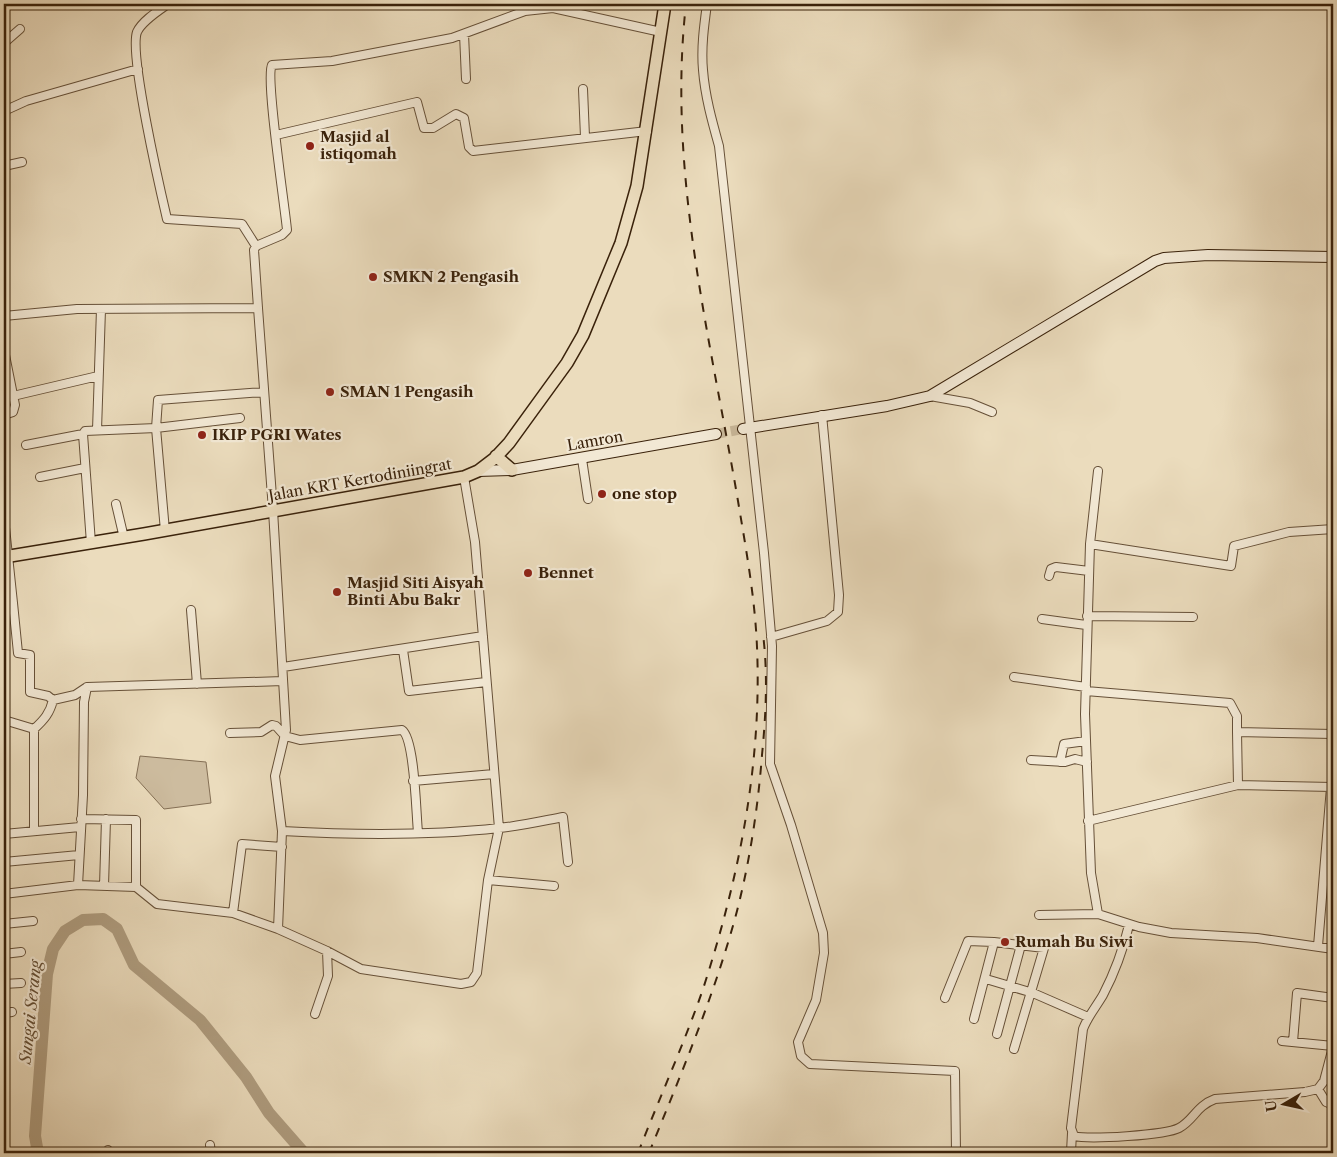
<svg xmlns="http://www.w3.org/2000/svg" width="1337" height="1157" font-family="'Libre Caslon Text',serif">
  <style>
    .green { fill: #cdbc9f; stroke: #846f55 }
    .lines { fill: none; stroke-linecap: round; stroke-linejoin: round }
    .river { stroke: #af9d80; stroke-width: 12 }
    .secondary-tunnel { stroke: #c8b799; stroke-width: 10; stroke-dasharray: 10 5; stroke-linecap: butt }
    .street-casing { stroke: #665038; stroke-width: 10 }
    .secondary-casing { stroke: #3a220b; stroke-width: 12 }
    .primary-casing { stroke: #3a220b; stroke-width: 14 }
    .street { stroke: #f2e8d4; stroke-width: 8 }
    .secondary { stroke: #f2e8d4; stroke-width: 10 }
    .primary { stroke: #ebdcbd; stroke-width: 11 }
    .rail { stroke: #3a220b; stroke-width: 2; stroke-dasharray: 9 9; stroke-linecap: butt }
    .poi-dot { fill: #8f2418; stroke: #f2e8d4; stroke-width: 2 }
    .labels { text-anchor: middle; stroke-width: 4.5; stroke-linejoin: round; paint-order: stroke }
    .poi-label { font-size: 15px; font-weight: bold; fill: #3a220b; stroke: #f2e8d4; text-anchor: start }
    .street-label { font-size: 15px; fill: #3a220b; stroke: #f2e8d4 }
    .water-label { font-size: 16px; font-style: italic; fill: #634d34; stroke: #f2e8d4 }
  </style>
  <rect width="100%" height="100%" fill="#ebdcbd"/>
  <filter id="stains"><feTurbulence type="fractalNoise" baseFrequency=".004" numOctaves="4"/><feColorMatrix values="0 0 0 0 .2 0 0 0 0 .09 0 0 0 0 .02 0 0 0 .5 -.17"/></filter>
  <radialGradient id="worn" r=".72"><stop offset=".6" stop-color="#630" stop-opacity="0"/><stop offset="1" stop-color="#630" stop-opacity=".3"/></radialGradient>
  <!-- green -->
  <path class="green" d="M140,756L206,762L211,803L164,809L136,778Z"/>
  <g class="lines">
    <!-- river -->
    <path class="river" d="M38,1153L35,1136L47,974L53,949L65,931L83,920L103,919L117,929L134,965L200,1020L246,1077L269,1113L304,1153"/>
    <!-- secondary-tunnel -->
    <path class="secondary-tunnel" d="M716,434L743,429"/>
    <defs>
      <path id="street" d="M168,4C158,11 142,21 137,32C129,54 160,189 167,219L242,224L256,246
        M707,4C704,26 701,48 703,70C705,96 712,121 719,146L764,553L772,646L770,764L791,825L823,933L824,953L816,1000L798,1042L801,1056L810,1064L955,1071L956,1153
        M4,7L9,4
        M464,34L466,79
        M4,43L20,29
        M583,89L585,137
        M4,111L26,101L138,69
        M276,135L417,102L424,128H433L456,114L464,118L469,147L473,151L647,131
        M4,166L22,162
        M258,308L254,250L256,246L282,235L287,230C285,207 265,76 272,65L332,61L452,38L525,11L553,8L661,32
        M4,316L77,309L258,308L273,510L286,730L275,776L282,831L278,929L327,951L361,969L461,984L471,982L477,973L488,880L499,828L475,542L464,477
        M4,350L15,405L13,412L4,415
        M13,396L98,376
        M930,396L970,403L992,412
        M97,430L101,309
        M26,445L83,434
        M582,459L588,499
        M40,477L85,468
        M116,504L124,538
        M4,518L13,603L4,604
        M165,531L156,428L158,400L264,392
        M91,543L83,434L85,431L156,428L240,418
        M1090,544L1231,566L1234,546L1289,532L1333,529
        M1049,576L1051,569L1056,567L1089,571
        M13,603L18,653L30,655V692L48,696L53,700
        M191,610L197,684
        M1087,616L1193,617
        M1042,619L1086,625
        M771,637L827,621L838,612L839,595L822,415
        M403,650L409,691L486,682
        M283,667L483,636
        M1014,677L1086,687
        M1086,691L1230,703L1237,716V732L1333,734
        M4,720L34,729V831
        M34,729C44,720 50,713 53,700L75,695L87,687L283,681
        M1237,732L1238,785
        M230,733L261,732L272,725L276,726L285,736L300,740L402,730C415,739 416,814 418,832
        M1031,760L1065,762L1075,759L1087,762
        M1060,762L1064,744L1086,741
        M413,781L494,774
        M1088,821L1238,785L1333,787
        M282,831C354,835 428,836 499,828C520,826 542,821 563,817L568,862
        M4,834L80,827
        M4,862L79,855
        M488,880L554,886
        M78,885L83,795L84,702L87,687
        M104,886L106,819
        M136,887L157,904L233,913L278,929
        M4,894L78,885L136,887V820L81,819
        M233,913L242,844L282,847
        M1098,914L1091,873L1085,714L1090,544L1098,471
        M1039,915L1098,914L1139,927L1171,933L1257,938L1333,949
        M4,924L33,921
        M1129,925C1123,950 1115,972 1103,995C1096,1007 1088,1016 1083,1029L1071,1128L1074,1136C1089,1140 1166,1135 1179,1128C1194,1120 1196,1106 1215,1099L1305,1092L1318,1089L1324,1081L1333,1047
        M1318,946L1331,787
        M4,954L21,952
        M986,979L1033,993L1088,1017
        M4,984L21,983
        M945,998L968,941L994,942L1044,948L1014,1049
        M4,1013L12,1012
        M315,1014L328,976L327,951
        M974,1019L994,942
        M997,1034L1021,945
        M1282,1041L1333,1046
        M1293,1042L1297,993L1333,998
        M1318,1089L1326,1102L1333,1105
        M210,1145L211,1153
        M107,1153L108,1150
        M1065,1153L1071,1152L1072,1133"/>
      <path id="secondary" d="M743,429L887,406L930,396L1155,261L1164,258L1208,255L1333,257
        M478,471L512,470L716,434"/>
      <path id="primary" d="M496,456L512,470
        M4,557L144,534L464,477L478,471L495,458L509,443L567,363L583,335L621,243L637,186L665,4"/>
    </defs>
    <!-- street casing -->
    <use href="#street" class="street-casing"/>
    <!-- secondary casing -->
    <use href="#secondary" class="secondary-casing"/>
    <!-- primary casing -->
    <use href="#primary" class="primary-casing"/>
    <!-- street -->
    <use href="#street" class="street"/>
    <!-- secondary -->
    <use href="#secondary" class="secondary"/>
    <!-- primary -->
    <use href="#primary" class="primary"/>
    <!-- rail -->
    <path class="rail" d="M638,1153C659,1099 684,1044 703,989C739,878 762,764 757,647C755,598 746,549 738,501C710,336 667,171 686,4
      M649,1153C681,1074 715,994 737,911C750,860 758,807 762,755C766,714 768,674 763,634"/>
  </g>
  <!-- markers -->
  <g class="poi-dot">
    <circle cx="310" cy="146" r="5"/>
    <circle cx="373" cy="277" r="5"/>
    <circle cx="330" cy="392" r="5"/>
    <circle cx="202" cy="435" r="5"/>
    <circle cx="602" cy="494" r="5"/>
    <circle cx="528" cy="573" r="5"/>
    <circle cx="337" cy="592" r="5"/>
    <circle cx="1005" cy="942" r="5"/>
  </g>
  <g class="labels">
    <!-- poi labels -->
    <g class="poi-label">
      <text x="320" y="142">Masjid al<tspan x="320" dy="17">istiqomah</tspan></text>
      <text x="383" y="282">SMKN 2 Pengasih</text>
      <text x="340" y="397">SMAN 1 Pengasih</text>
      <text x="212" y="440">IKIP PGRI Wates</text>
      <text x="612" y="499">one stop</text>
      <text x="538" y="578">Bennet</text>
      <text x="347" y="588">Masjid Siti Aisyah<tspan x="347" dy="17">Binti Abu Bakr</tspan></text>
      <text x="1015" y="947">Rumah Bu Siwi</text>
    </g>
    <!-- street labels -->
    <g class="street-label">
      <text transform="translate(595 441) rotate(-10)" y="5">Lamron</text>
      <text transform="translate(360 480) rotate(-10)" y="5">Jalan KRT Kertodiniingrat</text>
    </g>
    <!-- water labels -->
    <g class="water-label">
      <text transform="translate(30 1012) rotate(-84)" y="6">Sungai Serang</text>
    </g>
  </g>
  <!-- margin -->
  <rect width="1337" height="1157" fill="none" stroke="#ebdcbd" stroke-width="20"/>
  <rect x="5" y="5" width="1327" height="1147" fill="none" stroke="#3a220b" stroke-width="2.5"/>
  <rect x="10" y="10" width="1317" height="1137" fill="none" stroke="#3a220b"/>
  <!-- north arrow -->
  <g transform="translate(1284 1104) rotate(261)" stroke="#f2e8d4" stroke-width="4" paint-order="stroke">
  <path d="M0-4L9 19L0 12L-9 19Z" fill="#3a220b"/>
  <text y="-8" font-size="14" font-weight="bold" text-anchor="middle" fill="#3a220b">U</text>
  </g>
  <rect width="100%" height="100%" filter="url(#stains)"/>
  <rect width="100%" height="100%" fill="url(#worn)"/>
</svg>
